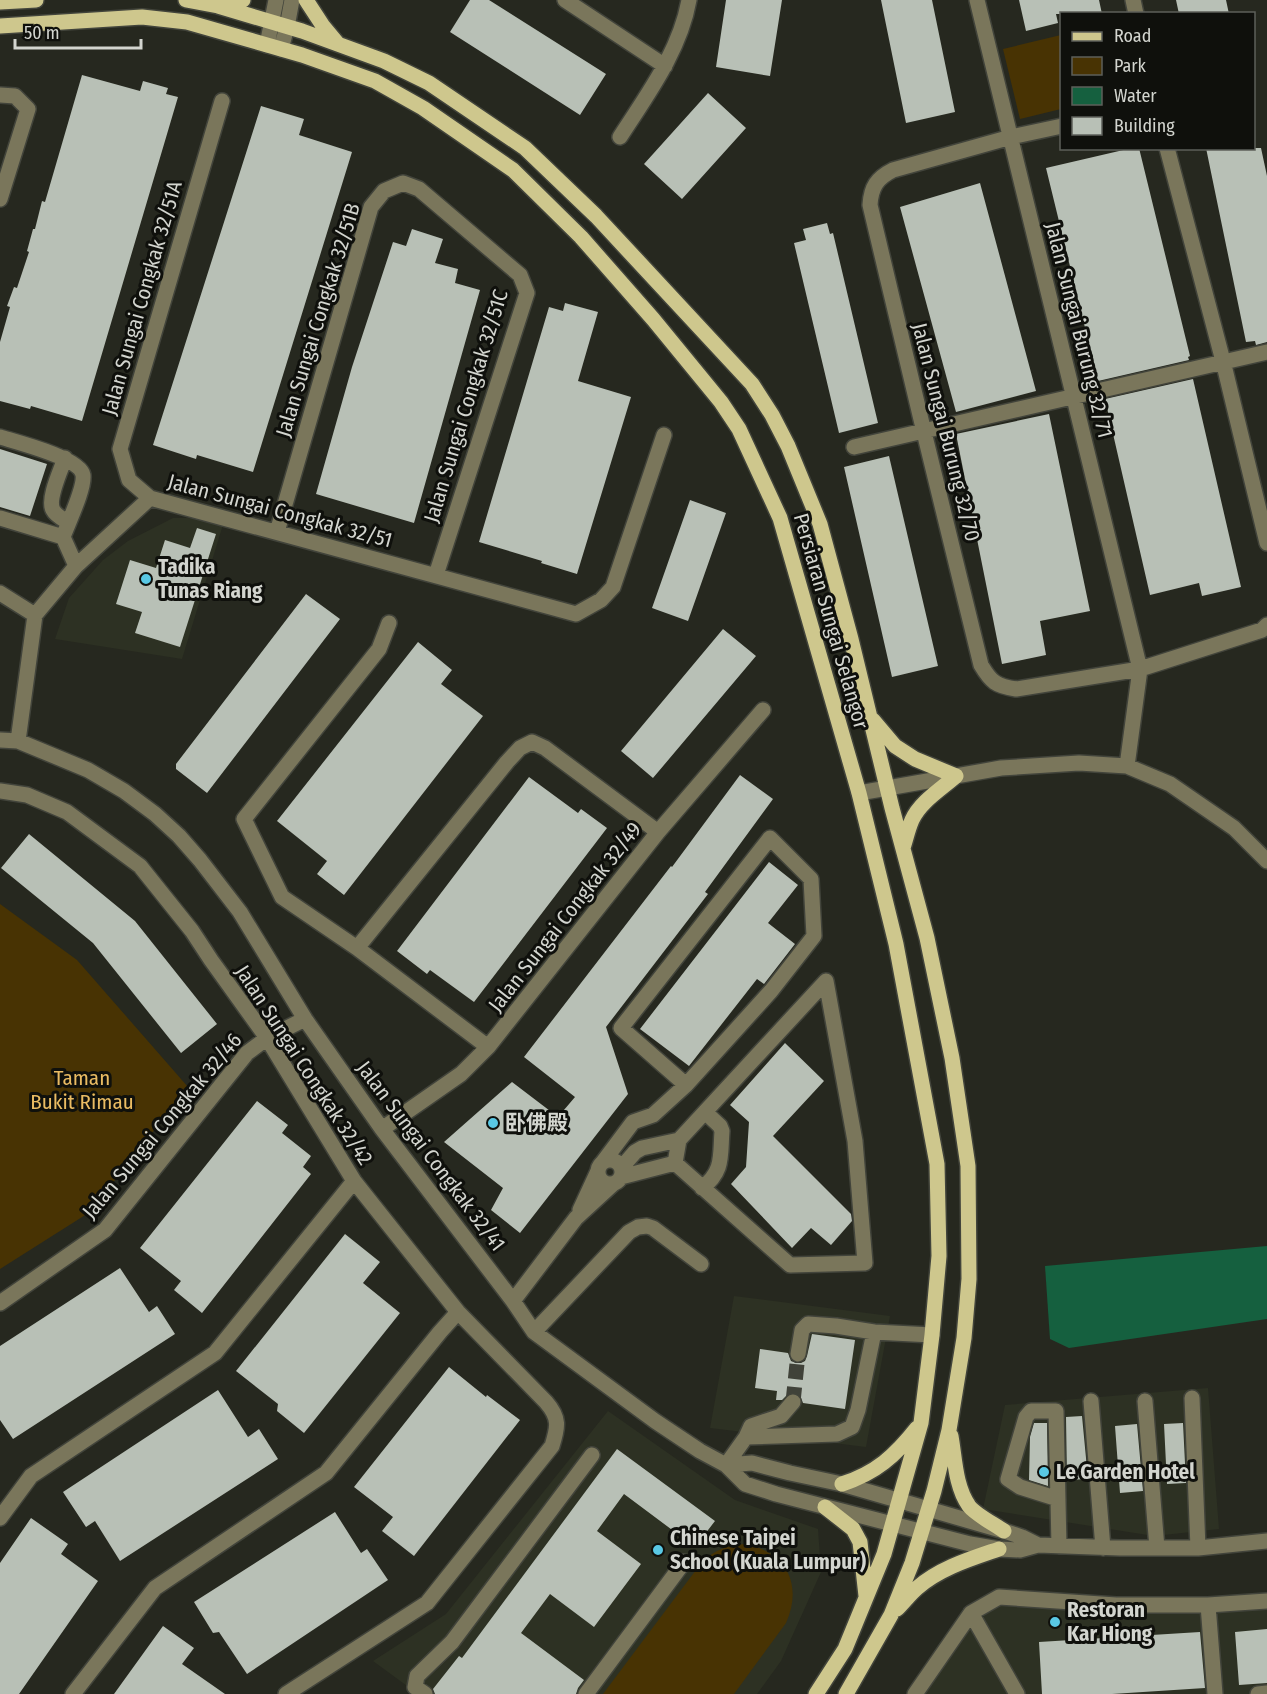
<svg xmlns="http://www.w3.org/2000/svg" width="1267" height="1694" font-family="'Fira Sans Condensed','Noto Sans SC',sans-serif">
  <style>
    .built { fill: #2d3123 }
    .green { fill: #483303 }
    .water { fill: #15603f }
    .building { fill: #b8c0b6 }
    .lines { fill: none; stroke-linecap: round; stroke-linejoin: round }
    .minor-tunnel { stroke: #404239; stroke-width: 15; stroke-dasharray: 15 8; stroke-linecap: butt }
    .minor-casing { stroke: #42443b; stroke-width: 18 }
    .major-casing { stroke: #42443b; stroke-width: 18 }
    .minor { stroke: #7a765b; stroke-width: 15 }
    .major { stroke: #cec78d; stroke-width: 15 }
    .poi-dot { fill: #59c8e4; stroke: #0f100c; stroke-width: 2 }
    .labels { text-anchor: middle; stroke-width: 6; stroke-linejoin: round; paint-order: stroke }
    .street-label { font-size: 21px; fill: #d3d5cf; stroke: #0f100c }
    .poi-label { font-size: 21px; font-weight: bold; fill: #d3d5cf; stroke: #0f100c; text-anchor: start }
    .park-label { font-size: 21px; fill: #eabc63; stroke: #0f100c }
  </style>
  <rect width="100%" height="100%" fill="#26281f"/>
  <!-- built -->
  <path class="built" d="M173,518H225L182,659L55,639L69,598L103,560L128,541Z
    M734,1296L890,1316L866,1447L710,1428Z
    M1208,1388L1219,1529L1154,1536L983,1509L1005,1405Z
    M608,1411L735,1500L818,1529L821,1572L781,1661L757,1694H418L373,1661L446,1614Z
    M1001,1603L1115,1613L1218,1612L1267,1608V1694H922L971,1624Z"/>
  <!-- green -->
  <path class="green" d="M1061,35V109L1020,119L1003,49Z
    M0,904L77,960L188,1087L90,1212L0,1269Z
    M745,1544C787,1552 803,1585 786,1623L734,1694H603L702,1562C715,1550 727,1545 745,1544Z"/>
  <!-- water -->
  <path class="water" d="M1267,1246V1319L1069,1348L1050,1339L1045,1266Z"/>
  <!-- building -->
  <path class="building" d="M470,0H489L606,74L580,115L450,32Z
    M726,0H782L770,76L716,67Z
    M881,0H932L955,112L906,123Z
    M1019,0H1099L1102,14H1056L1058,23L1026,31Z
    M1176,0H1226L1229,14H1179Z
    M82,75L140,91L143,81L168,88L166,94L178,97L82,421L31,406L30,409L0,401V342L10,307L7,306L14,287L17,288L29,252L27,251L33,229H35L42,201L45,202Z
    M708,93L746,128L682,199L644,164Z
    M261,106L304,119L299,135L352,152L253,472L197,455L196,459L153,445Z
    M1132,148H1139L1190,356L1188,357L1189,360L1098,381L1046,168Z
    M1206,148H1261L1267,176V342L1256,345L1255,341L1246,342Z
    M980,183L1036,391L956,412L900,207Z
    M827,223L830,234L833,233L878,423L839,433L794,243L806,240L803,229Z
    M412,229L443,239L435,263L458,269L455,283L480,290L414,523L316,494L352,367L393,242L406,246Z
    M565,303L598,312L578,381L631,397L577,574L541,563L542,561L479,542L549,307L563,311Z
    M1193,379L1241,587L1202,596L1199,583L1150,595L1105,399Z
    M1049,414L1090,611L1040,621L1046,655L1002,664L956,434Z
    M0,449L47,464L30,516L0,507Z
    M889,456L938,666L892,677L844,467Z
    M690,500L726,513L688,621L652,608Z
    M197,528L216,534L180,647L135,633L142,612L116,604L130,560L156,568L165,540L190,548Z
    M306,594L340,619L207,793L176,769V764Z
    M723,629L756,656L653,778L621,751Z
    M418,642L452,670L441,684L483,716L344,895L317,874L327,861L277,821Z
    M740,775L773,799L705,892L708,894L606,1027L628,1094L520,1233L491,1210L503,1188L444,1142L512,1082L558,1117L575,1097L524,1057L671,866L672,867Z
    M529,777L578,813L581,809L607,828L474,1002L430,970L427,974L397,951Z
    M29,834L135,921L217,1024L181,1053L93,943L1,868Z
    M769,862L798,885L768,923L795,944L764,984L757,979L689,1066L640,1029Z
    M785,1043L824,1081L773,1136L851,1214L852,1221L831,1245L811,1228L792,1248L731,1184L746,1167L749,1122L730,1105Z
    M257,1101L288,1125L282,1133L311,1156L303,1167L311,1174L202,1313L174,1290L181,1281L140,1248Z
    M345,1234L380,1262L363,1283L400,1313L304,1433L277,1411L278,1404L236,1371Z
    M120,1268L149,1312L157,1306L175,1334L13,1439L0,1420V1346Z
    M812,1334L855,1340L845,1409L803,1403L800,1395L794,1392L789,1393L782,1400H776L777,1391L755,1388L760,1349L788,1353L791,1361L796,1363H801L805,1361L807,1356Z
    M449,1367L486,1397L487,1395L520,1420L414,1556L382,1531L393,1517L354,1487Z
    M218,1390L248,1437L259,1429L278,1459L120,1561L95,1521L86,1527L63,1492Z
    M1082,1416L1088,1479L1067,1480L1066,1417Z
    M1034,1423H1047L1048,1486L1029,1480L1030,1437Z
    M1183,1423L1186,1483L1167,1484L1164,1424Z
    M1137,1424L1143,1491L1120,1493L1115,1426Z
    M617,1449L715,1521L695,1547L624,1494L597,1531L641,1564L594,1627L550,1594L521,1633L584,1680L578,1688L576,1694H435L433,1689L459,1656L462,1658Z
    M335,1512L361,1553L367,1549L388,1580L247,1674L219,1632L213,1633L194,1602Z
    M31,1518L68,1544L61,1554L98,1581L19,1694H0V1563Z
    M163,1626L194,1648L182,1664L225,1694H114Z
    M1267,1629V1683L1239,1685L1235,1632Z
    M1200,1632L1205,1688L1112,1694H1042L1039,1642Z"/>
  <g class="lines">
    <!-- minor-tunnel -->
    <path class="minor-tunnel" d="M793,1402L798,1354"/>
    <defs>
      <path id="minor" d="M565,0L665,66
        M977,0L1140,669L1127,766
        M1133,0L1136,14
        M267,45L276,0
        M281,49L287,27L292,0
        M0,95L15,96L28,109L0,199
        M222,101L120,449L129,480L150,498L576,614L601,600L613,587L664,435
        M1062,126L1011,137L893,170C877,178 871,187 870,205L924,432L981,665C991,682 996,686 1016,689L1140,669L1262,630L1267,625
        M620,137C647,95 680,51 689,0
        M1167,148L1223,361L1267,543
        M0,437C16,442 80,458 83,475C85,488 68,523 63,537L76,566
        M854,447L1267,352
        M65,458C61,470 47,499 53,510C56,516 63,519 68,522
        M0,518L63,537
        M277,532L371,207L384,191L403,183L419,189L520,275L527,293L436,575
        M0,593L35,615
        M389,623L379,649L244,819L282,897L357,948L488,1047
        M0,740L18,741L88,770L124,791L155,814L179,836L200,860L240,912L305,1019L382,1129L513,1301L534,1332L655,1421L700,1451L726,1465L752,1463L790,1473L842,1484L1004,1531L1022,1537L1038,1545
        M18,741L35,615L76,566L150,498
        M0,791L27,795L67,812L140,866L192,931L211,960L267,1038L354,1181L458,1312L546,1402C560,1418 558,1427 552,1446L427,1603L286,1694
        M859,793L1001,768L1079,763L1127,766L1170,784L1234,828L1267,861
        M357,948L507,762L520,748L532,742L545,748L658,832
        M826,981L855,1141L865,1263L790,1265L675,1163L679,1140Z
        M382,1129L461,1074L488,1047L658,832L763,710
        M598 1172a12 12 0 1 1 24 0a12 12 0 1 1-24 0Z
        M603,1162L633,1122L653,1115L686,1085L771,991L814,936L811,879L770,838L621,1028L686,1085
        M622,1167L635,1152L642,1148L679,1140
        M621,1177L675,1163
        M702,1188C724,1171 720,1156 722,1131L720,1126L705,1112
        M580,1210L598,1171
        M513,1301L576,1218L613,1184
        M0,1303L105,1230L247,1053L267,1038L305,1019
        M534,1332L629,1232L638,1227L647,1226L653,1228L701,1264
        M798,1354L802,1330L808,1324L836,1326L874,1332
        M1192,1398L1198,1548
        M1091,1401L1103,1548
        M1145,1401L1157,1548
        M746,1437L751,1426L781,1416L793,1402
        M726,1465L745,1484L776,1494L970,1544L999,1549L1020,1550L1038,1545L1120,1548H1198L1267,1541
        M726,1465L746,1437L837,1434L852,1427L858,1410L874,1332L932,1335
        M1058,1499L1020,1487L1008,1479L1026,1417L1031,1411H1056L1059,1546
        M0,1518L31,1476L215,1353L354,1181
        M1208,1605L1215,1694
        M971,1613L1017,1694
        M73,1694L155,1588L326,1473L440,1332L458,1312
        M425,1694L415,1687L417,1676L452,1642L592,1455
        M586,1694L684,1562
        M915,1694L971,1613L999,1597L1116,1605H1208L1267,1601
        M1258,1694L1267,1693"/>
      <path id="major" d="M186,0L218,6L302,31L384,61L429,83L525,148L596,216L752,384L772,415L788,446L820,524L851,639L892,808L927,938L952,1058L968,1166L969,1279L964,1338L949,1430L934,1491L912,1563L891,1615L846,1694
        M306,0L323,26L338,44
        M0,2L36,0
        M218,6L243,0
        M0,26L142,17L187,22L302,55L375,81L423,108L513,170L581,237L653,319L721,402L739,429L780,518L859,793L896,944L937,1164L939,1256L932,1335L921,1423L884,1554L845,1649L816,1694
        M873,720L895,746L915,759L956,776C941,789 920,802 912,820C908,829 906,839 903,848
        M951,1436C955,1458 955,1486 969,1506C976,1515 994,1524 1004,1531
        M842,1484C876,1473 895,1456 917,1428
        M825,1507L853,1529L860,1542L866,1596
        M897,1609C904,1602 910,1594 917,1588C940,1568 970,1559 999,1549"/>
    </defs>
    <!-- minor casing -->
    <use href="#minor" class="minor-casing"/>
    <!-- major casing -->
    <use href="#major" class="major-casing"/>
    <!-- minor -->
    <use href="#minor" class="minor"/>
    <!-- major -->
    <use href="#major" class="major"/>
  </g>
  <!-- markers -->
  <g class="poi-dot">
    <circle cx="146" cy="579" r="6"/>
    <circle cx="493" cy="1123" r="6"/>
    <circle cx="1044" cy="1472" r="6"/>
    <circle cx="658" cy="1550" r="6"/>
    <circle cx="1055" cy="1622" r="6"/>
  </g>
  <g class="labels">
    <!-- street labels -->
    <g class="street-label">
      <text transform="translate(142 298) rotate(-74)" y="7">Jalan Sungai Congkak 32/51A</text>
      <text transform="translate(318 320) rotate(-73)" y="7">Jalan Sungai Congkak 32/51B</text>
      <text transform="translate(1079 330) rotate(76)" y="7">Jalan Sungai Burung 32/71</text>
      <text transform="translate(466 406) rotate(-73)" y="7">Jalan Sungai Congkak 32/51C</text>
      <text transform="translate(946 432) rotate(76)" y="7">Jalan Sungai Burung 32/70</text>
      <text transform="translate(280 511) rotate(15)" y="7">Jalan Sungai Congkak 32/51</text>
      <text transform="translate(831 621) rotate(74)" y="7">Persiaran Sungai Selangor</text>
      <text transform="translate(565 917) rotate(-52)" y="7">Jalan Sungai Congkak 32/49</text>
      <text transform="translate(304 1065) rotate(57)" y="7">Jalan Sungai Congkak 32/42</text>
      <text transform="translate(162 1126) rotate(-50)" y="7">Jalan Sungai Congkak 32/46</text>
      <text transform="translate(431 1156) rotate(53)" y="7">Jalan Sungai Congkak 32/41</text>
    </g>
    <!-- poi labels -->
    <g class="poi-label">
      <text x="158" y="574">Tadika<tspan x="158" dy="24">Tunas Riang</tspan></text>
      <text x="505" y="1130">卧佛殿</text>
      <text x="1056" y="1479">Le Garden Hotel</text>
      <text x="670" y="1545">Chinese Taipei<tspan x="670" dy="24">School (Kuala Lumpur)</tspan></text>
      <text x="1067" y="1617">Restoran<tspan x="1067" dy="24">Kar Hiong</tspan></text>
    </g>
    <!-- park labels -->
    <g class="park-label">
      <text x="82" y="1085">Taman<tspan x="82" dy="24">Bukit Rimau</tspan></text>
    </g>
  </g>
  <!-- legend -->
  <rect x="1060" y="12" width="195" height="138" fill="#0f100c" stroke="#5d5f5a" stroke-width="1.5"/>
  <rect x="1072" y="32" width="30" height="9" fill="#cec78d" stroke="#5d5f5a" stroke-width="1.5"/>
  <text x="1114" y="42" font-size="18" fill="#d3d5cf">Road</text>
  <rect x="1072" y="57" width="30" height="18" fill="#483303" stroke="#5d5f5a" stroke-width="1.5"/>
  <text x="1114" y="72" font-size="18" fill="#d3d5cf">Park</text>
  <rect x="1072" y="87" width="30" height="18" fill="#15603f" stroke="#5d5f5a" stroke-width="1.5"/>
  <text x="1114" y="102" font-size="18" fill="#d3d5cf">Water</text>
  <rect x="1072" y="117" width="30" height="18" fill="#b8c0b6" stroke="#5d5f5a" stroke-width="1.5"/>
  <text x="1114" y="132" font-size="18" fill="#d3d5cf">Building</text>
  <!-- scale -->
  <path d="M15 39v9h126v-9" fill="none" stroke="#d3d5cf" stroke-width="3"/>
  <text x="24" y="39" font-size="18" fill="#d3d5cf" stroke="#0f100c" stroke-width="4.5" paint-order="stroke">50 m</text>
</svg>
